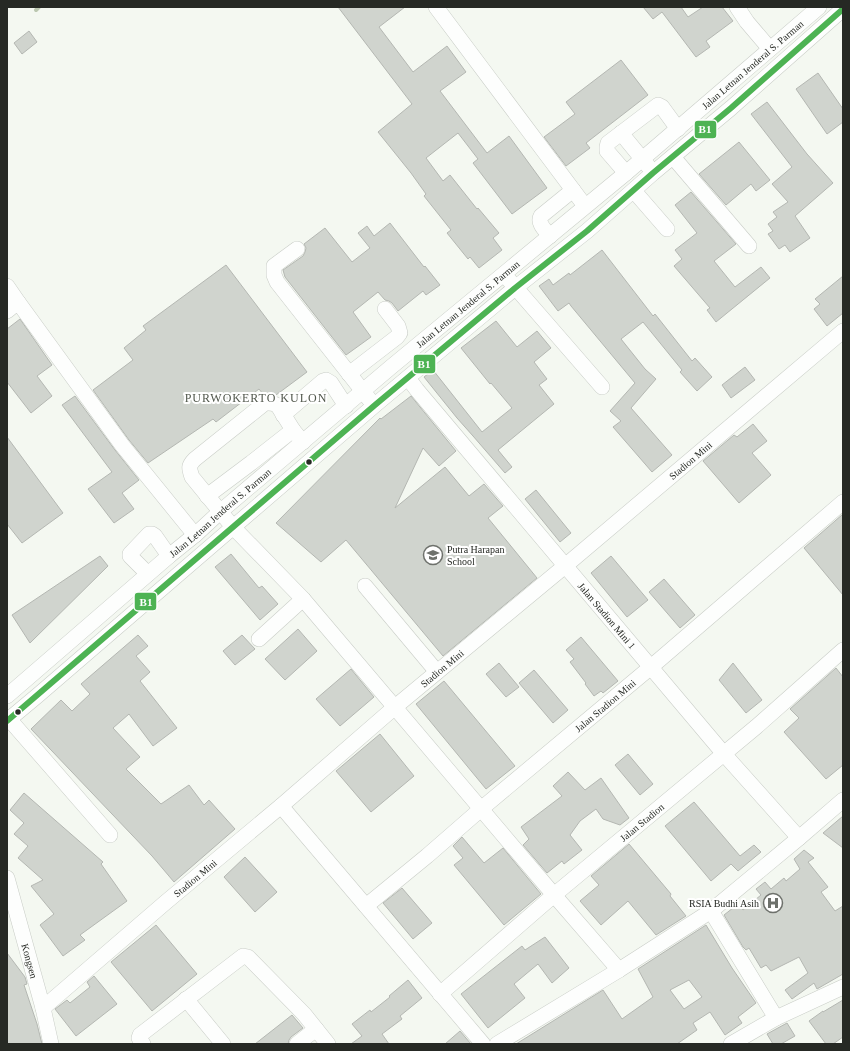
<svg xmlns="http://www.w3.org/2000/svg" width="850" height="1051" font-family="'Times New Roman',serif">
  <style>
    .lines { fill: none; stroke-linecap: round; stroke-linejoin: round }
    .stream { stroke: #bcc8b1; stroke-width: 4 }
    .building { fill: #d0d4ce; stroke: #b4b7b2; fill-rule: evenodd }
    .minor-casing { stroke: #c9cdc7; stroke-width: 16 }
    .minor { stroke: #fdfefd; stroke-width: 15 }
    .bus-1-casing { stroke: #fff; stroke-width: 9 }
    .bus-1 { stroke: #4db353; stroke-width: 6 }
    .bus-dot { fill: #262924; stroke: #fff; stroke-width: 1.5 }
    .labels { text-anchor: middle; stroke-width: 4; stroke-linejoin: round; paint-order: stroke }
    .street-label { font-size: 10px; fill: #262924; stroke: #fff }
    .poi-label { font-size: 10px; fill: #262924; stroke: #fff; text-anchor: start }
    .quarter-label { font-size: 12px; letter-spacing: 1px; fill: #51574c; stroke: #fff }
    .line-badge { stroke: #fff; stroke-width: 1.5 }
    .badge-label { font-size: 11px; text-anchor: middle; font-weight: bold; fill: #fff }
  </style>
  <rect width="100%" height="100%" fill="#f4f8f1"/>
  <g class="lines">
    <!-- stream -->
    <path class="stream" d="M36,10L39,7"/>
  </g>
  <!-- building -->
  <path class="building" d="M338,7H405L379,27L413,72L447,46L466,72L440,91L487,153L509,136L547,188L512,214L473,163L478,159L458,133L426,158L443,181L450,175L477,209L478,208L499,233L493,238L502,250L479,268L470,257L468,259L447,233L451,230L424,196L426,194L411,173L378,132L412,104Z
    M643,7H681L688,17L703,7H722L733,21L706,41L710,47L696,57L662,12L653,19Z
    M29,31L37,42L22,54L14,43Z
    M621,60L648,95L586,143L590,148L566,166L544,137L575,114L566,102Z
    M818,73L843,109V122L827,134L796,89Z
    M767,102L807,154L833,183L795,216L810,238L790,252L785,245L779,249L768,234L773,231L768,224L777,217L773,212L788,202L772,184L792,167L751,114Z
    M739,142L770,180L756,191L751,184L726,205L699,174Z
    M691,192L736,244L714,261L735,287L761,267L770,278L716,322L707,310L710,308L674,266L682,259L675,250L697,233L675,205Z
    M390,223L424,267L425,266L440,285L426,295L423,291L398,311L392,303L389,301L385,300L378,292L353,312L371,337L346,355L285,277L283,270L303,256L305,252L306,248L304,244L325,228L352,262L370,248L358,233L367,226L374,236Z
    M602,250L653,316L655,314L692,361L695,358L712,377L697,391L680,372L682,370L643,322L621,339L645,369L656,379L631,408L672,455L652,472L613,427L621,421L610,411L635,383L571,306L569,303L558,311L539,286L549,279L553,285L569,273L570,275Z
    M226,265L307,372L276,395L271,394H263L259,389L216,422L213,419L148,463L129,440L93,390L133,360L124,348L146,330L143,326Z
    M843,276V313L827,326L814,309L820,304L815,299Z
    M20,319L52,365L37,376L52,396L31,413L7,382V329Z
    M496,321L517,347L537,331L551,348L534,362L547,379L539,385L554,404L498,450L512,467L505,473L473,436L457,418L424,377L433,370L482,432L512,408L491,383L490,384L461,348Z
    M745,367L755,380L731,398L722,385Z
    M75,396L115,450L139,480L122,493L134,509L114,523L88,489L112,472L62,405Z
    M411,396L456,451L439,466L423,448L395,508L445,467L469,496L484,484L503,506L488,518L537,578L443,656L346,540L321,562L276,523L380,418L381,419Z
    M753,424L767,441L752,453L771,475L739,503L703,461L734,435L737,437Z
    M7,437L63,513L22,543L7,524Z
    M536,490L571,533L560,542L525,499Z
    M843,514V595L804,548Z
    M231,554L259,588L262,586L278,604L260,620L215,567Z
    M100,556L108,566L30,643L12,615Z
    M611,556L648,600L627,617L591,573Z
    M664,579L695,615L680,628L649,592Z
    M298,629L317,651L285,680L265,659Z
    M138,635L148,646L136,656L150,672L140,681L177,728L153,746L129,714L113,728L140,757L126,769L161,804L189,785L204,805L209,800L235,829L174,882L152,856L31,729L61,700L72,711L90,694L81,684Z
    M242,635L255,649L235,665L223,651Z
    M581,637L618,681L603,693L601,691L594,696L585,684L586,683L570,662L574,659L566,650Z
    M499,663L519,687L506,697L486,674Z
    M733,663L762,700L746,713L719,680Z
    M836,668L843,677V765L826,779L784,732L799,718L790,709Z
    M351,669L374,697L340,726L316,699Z
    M534,670L568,710L553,723L519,683Z
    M444,681L515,766L486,789L416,704Z
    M380,734L414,776L371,812L336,771Z
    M628,754L653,784L640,795L615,765Z
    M568,772L585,790L601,778L629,818L620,825L603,819L596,809L580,821L570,835L582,850L564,864L562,861L547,873L523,845L529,839L521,827L562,796L553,786Z
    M24,793L103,862L101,864L127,901L80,935L85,940L63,956L40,925L54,914L31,886L43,880L18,858L28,846L14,834L24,823L10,810Z
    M694,802L740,856L754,845L761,852L738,871L731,864L711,881L665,826Z
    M843,816V848L823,833Z
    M462,837L484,863L503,848L541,894L504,925L454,865L463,858L453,846Z
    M629,844L671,894L670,896L686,916L656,935L628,901L601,925L580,901L599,885L591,876Z
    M804,850L814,858L808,862L828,887L821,892L835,911L843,906V974L817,989L814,983L792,999L785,990L808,973L799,957L771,971L766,965L761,968L749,948L746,950L743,947L724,915L738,904L743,910L761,895L756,889L765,882L771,889L784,878L786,881L800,869L794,859Z
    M245,857L277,892L255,912L224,877Z
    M402,888L432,923L413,939L383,903Z
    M156,925L197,974L152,1011L111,962Z
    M706,925L732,968L756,1003L738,1017L742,1023L725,1035L710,1012L693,1023L697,1030L677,1044H516L603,990L622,1019L653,997L638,969ZM689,980L702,997L684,1009L670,990Z
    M545,937L569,968L552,983L538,964L514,984L525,998L488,1028L461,994L522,946L525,950Z
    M7,953L25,977L27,984L24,985L37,1024L42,1044H7Z
    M94,976L117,1004L76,1036L55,1009L67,1000L70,1003L90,987L87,982Z
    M408,980L422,998L400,1016L402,1019L382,1034L389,1044H351L362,1036L352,1024L370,1010L371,1012L390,997L389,996Z
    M843,1000V1037L833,1044H826L809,1021L823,1011V1012Z
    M292,1015L303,1028L291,1037L289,1040L288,1044H255Z
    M787,1023L795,1036L781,1044H773L767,1034Z
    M460,1031L471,1044H445Z"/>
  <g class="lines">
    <defs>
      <g id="minor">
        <path d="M436,7L585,206"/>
        <path d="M737,7L747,22L770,49"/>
        <path d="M621,133L648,166"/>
        <path d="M673,157L749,246"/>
        <path d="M626,173L607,151V147L608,143L658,105L662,107L678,129"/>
        <path d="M634,191L667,229"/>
        <path d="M550,236C545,230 537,223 541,216L573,190"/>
        <path d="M297,249L282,260L274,266V275L277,282L369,399"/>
        <path d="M509,280L602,387"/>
        <path d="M7,286L18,302"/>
        <path d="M7,311L18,302L122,445L195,535"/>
        <path d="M349,374L397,337L400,333L398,326L385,309"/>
        <path id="s1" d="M408,378L417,390L724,754L799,838"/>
        <path d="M283,415L323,381L326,380L331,383L346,406"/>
        <path d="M303,442L293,430L278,406C273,402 270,403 265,403L195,459C188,466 189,468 192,477L233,527L303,599L554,895L619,970"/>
        <path d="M207,496L251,463L293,430"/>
        <path d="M148,574L130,556V554L149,534H152L155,536L169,556"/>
        <path d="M365,586L437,672"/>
        <path d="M259,639L303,599"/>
        <path id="s2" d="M7,696L169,556L195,535L221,511L391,367L626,173L819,7"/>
        <path d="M9,719L110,835"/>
        <path d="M7,721L37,696L375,405L515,288L587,231L653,173L731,108L843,9"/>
        <path d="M281,806L483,1044"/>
        <path id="s3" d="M7,878L43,1008L51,1044"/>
        <path id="s4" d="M366,906L427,856L481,809L651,667L843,502"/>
        <path d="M711,911L776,1018"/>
        <path id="s5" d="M440,994L554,895L756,727L843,650"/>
        <path d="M186,999L223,1044"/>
        <path id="s6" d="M43,1008L166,902L281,806L395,707L565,566L843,331"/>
        <path d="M143,1044L139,1038L140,1035L243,956L248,957L304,1014L328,1044"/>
        <path d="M297,1044L316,1029"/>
        <path d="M497,1044L619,970L711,911L799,838L843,800"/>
        <path d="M731,1044L776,1018L843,987"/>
      </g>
    </defs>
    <!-- minor casing -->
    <use href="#minor" class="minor-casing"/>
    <!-- minor -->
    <use href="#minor" class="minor"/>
    <defs>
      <path id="bus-1" d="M7,721L375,405L515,288L587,231L653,173L731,108L843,9"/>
    </defs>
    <!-- bus-1 casing -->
    <use href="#bus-1" class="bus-1-casing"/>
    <!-- bus-1 -->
    <use href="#bus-1" class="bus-1"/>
  </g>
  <!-- icons -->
  <defs>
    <symbol id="school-ring" viewBox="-11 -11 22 22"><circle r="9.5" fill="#fff" stroke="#6e716c" stroke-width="1.5"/><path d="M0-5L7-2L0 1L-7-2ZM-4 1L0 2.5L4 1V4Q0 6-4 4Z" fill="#6e716c"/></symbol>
    <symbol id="hospital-ring" viewBox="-11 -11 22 22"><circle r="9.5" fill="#fff" stroke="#6e716c" stroke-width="1.5"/><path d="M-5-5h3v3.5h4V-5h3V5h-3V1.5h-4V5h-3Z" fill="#6e716c"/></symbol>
  </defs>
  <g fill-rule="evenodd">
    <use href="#school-ring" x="422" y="544" width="22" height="22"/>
    <use href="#hospital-ring" x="762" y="892" width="22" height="22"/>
  </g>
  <!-- markers -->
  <g class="bus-dot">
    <circle cx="309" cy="462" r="3.5"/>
    <circle cx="18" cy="712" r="3.5"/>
  </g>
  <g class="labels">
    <!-- street labels -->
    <g class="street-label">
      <text dy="4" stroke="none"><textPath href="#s2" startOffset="977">Jalan Letnan Jenderal S. Parman</textPath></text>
      <text dy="4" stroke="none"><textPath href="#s2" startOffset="605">Jalan Letnan Jenderal S. Parman</textPath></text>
      <text dy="4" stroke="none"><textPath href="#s6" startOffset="848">Stadion Mini</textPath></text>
      <text dy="4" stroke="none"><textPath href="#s2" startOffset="281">Jalan Letnan Jenderal S. Parman</textPath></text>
      <text dy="4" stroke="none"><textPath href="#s1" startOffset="310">Jalan Stadion Mini 1</textPath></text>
      <text dy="4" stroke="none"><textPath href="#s6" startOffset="524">Stadion Mini</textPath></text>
      <text dy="4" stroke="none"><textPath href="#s4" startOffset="312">Jalan Stadion Mini</textPath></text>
      <text dy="4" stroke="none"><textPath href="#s5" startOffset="265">Jalan Stadion</textPath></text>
      <text dy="4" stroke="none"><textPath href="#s6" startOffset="200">Stadion Mini</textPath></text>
      <text dy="4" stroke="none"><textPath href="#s3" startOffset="86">Kongsen</textPath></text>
    </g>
    <!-- poi labels -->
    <g class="poi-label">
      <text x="447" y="553">Putra Harapan<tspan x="447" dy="12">School</tspan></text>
      <text x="759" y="907" text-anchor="end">RSIA Budhi Asih</text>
    </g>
    <!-- quarter labels -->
    <g class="quarter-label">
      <text x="256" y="402">PURWOKERTO KULON</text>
    </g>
  </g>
  <g class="line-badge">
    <rect x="694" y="120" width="23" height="19" rx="4" fill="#4db353"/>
    <rect x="413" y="354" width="23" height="20" rx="4" fill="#4db353"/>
    <rect x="134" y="592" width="23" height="19" rx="4" fill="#4db353"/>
  </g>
  <g class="badge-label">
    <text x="705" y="133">B1</text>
    <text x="424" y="368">B1</text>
    <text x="146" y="606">B1</text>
  </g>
  <!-- border -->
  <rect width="850" height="1051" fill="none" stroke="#262924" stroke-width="16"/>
</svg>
